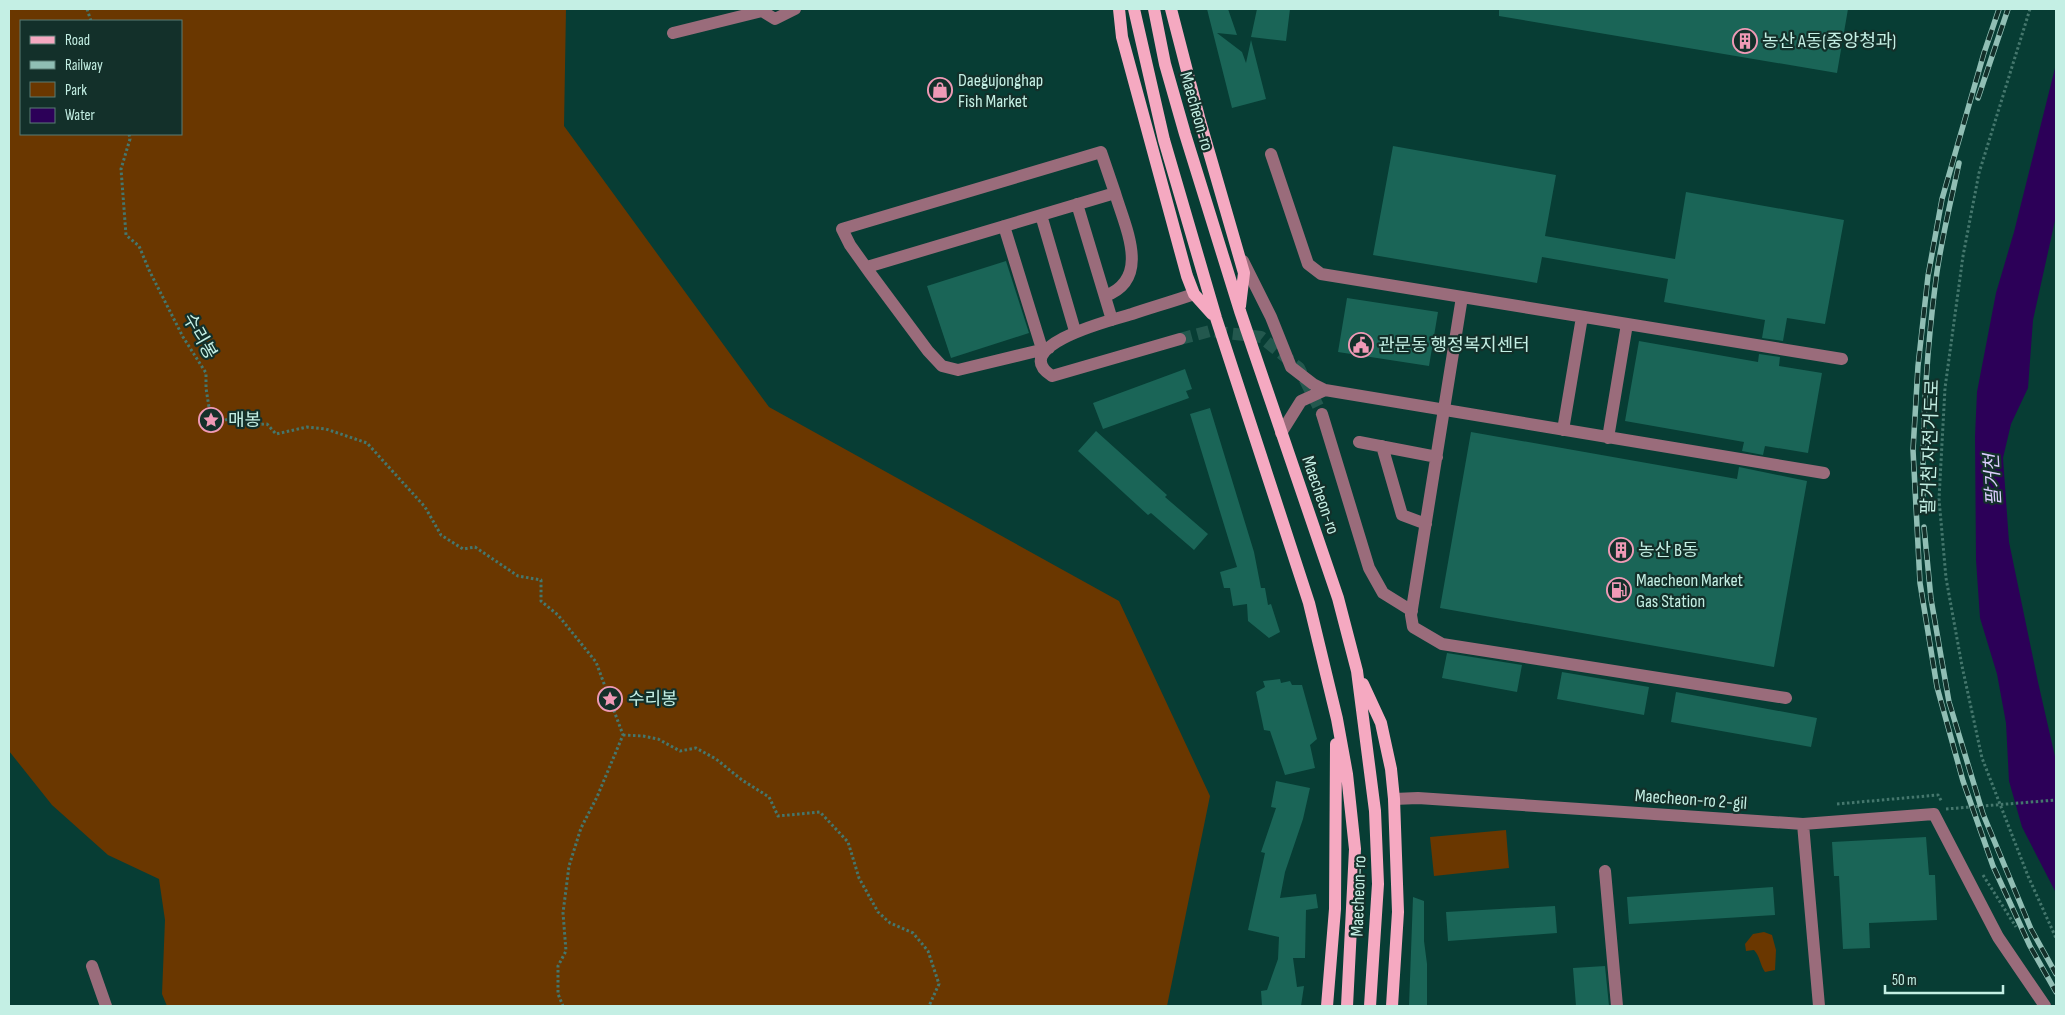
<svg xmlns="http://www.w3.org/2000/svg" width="2065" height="1015" font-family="'Sofia Sans Condensed','Noto Sans KR',sans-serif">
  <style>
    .green { fill: #6a3700; fill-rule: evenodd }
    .water { fill: #2c0058 }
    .building { fill: #1a6557 }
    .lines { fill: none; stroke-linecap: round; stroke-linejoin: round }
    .minor-tunnel { stroke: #23584e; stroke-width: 12; stroke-dasharray: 12 6; stroke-linecap: butt }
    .path { stroke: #45776d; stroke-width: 3; stroke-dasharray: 2.5 2.5; stroke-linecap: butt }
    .minor { stroke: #9a6c7b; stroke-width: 12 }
    .major { stroke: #f5a9c1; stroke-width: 12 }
    .rail-casing { stroke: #90beb4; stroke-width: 5.5 }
    .rail { stroke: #13302a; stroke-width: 4; stroke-dasharray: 11; stroke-linecap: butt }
    .labels { text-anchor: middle; stroke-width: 4.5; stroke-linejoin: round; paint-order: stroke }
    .poi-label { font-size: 18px; fill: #c4efe4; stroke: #13302a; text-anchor: start }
    .street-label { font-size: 18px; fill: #c4efe4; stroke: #13302a }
    .water-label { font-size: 19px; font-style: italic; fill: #dbcdfd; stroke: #13302a }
  </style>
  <rect width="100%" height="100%" fill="#073d34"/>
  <!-- green -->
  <path class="green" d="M9,9H566L564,126L769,407L1119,601L1210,796L1167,1006H167L162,994L165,920L159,879L108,855L52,805L9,751ZM21,21H181V134H21Z
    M1506,830L1509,868L1434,876L1430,837Z
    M1764,932L1772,935L1776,950L1775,970L1765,972C1760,965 1760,956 1754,950L1746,951L1745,944L1753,934Z"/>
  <!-- water -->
  <path class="water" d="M2056,64V216L2033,320L2028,388L2011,424L2003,458L2009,542L2038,682L2056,761V893L2022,827L2009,781L2006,723L1997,674L1980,618L1976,560L1975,436L1977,392L1996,293L2014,232Z"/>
  <!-- building -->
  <path class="building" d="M1207,9H1228L1237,35L1217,33L1242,52L1246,63L1251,40L1266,99L1232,108Z
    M1257,9H1290L1286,41L1251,37Z
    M1499,9H1848L1837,73L1499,16Z
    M1393,146L1556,175L1545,236L1675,259L1686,192L1844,220L1825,324L1787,318L1783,341L1762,338L1765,320L1664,302L1668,279L1542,257L1537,283L1373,255Z
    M1006,261L1029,333L951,358L927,286Z
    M1347,298L1438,312L1429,366L1338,352Z
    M1639,341L1758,362L1759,354L1780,357L1779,366L1822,373L1808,453L1765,446L1763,455L1742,451L1744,442L1625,421Z
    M1185,369L1192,389L1186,391L1189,398L1103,429L1093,403Z
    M1210,408L1254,552L1261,588H1265L1268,605L1271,604L1280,632L1269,638L1248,621L1247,604L1233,606L1230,588H1224L1220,572L1237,567L1190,414Z
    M1096,431L1167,495L1165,497L1208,534L1194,550L1151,513L1148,515L1078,451Z
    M1471,432L1737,479L1739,467L1807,481L1774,667L1440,608Z
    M1447,653L1522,665L1517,692L1442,678Z
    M1562,672L1649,687L1644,715L1557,699Z
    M1280,679L1281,683L1290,681L1292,685H1302L1317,739L1310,745L1315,768L1285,775L1270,731L1264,730L1256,692L1265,687L1263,681Z
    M1676,692L1817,718L1811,747L1671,722Z
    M1276,781L1310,788L1303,819L1285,872L1280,898L1316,894L1318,908L1306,910L1305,958H1293L1297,987L1304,986L1301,1006H1262L1261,991L1267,990L1278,959L1279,937L1248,930L1265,853L1261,852L1276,808L1271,807Z
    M1926,837L1929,875H1935L1937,920L1869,923L1870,948L1843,949L1839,876H1834L1832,842Z
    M1773,887L1775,915L1629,924L1627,897Z
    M1413,897L1424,901V941L1427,964V1006H1409Z
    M1555,906L1557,933L1448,941L1446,912Z
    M1605,966L1609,1006H1576L1573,968Z"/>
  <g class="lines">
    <!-- minor-tunnel -->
    <path class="minor-tunnel" d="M1180,339L1210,331L1261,337L1299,368L1322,414"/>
    <!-- path -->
    <path class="path" d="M87,9L91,21
      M2030,9L1979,173L1963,256L1945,388L1939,499L1946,578L1962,666L1982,758L2028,876L2056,938
      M129,134L130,139L121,169L126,235L139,246L149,270L183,337L206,373V388L211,420L223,421L233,417L243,425L267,424L276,434L307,427L326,429L367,443L425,507L441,535L463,549L475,547L518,576L541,580V601L558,615L596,662L623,735L597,797L581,828L569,866L563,913L566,951L558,966V994L563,1006
      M623,735L643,736L658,739L680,751L696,748L716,759L742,780L769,797L778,816L820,812L848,842L859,878L878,912L890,923L913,933L928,951L939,984L929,1006
      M1837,804L1938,795L1942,802
      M1946,809L2056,800
      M1983,875L2016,927"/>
    <!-- minor -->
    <path class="minor" d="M673,33L762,11L775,19L795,9
      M1271,154L1308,264L1321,274L1842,359
      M1077,204L1112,320
      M1041,215L1075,331
      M1004,226L1042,349
      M1243,261L1271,317L1291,367L1313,384L1325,390L1824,473
      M867,267L1115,193L1101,152L842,229L850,245L870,273L928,351L942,366L958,370L1049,348
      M1105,296C1152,279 1125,227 1115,193
      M1462,297L1411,615L1413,627L1442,644L1786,698
      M1180,339L1052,376C1006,346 1115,319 1132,314C1153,307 1174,301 1194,294
      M1322,414L1369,568L1383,593L1412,611
      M1563,430L1582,317
      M1281,433L1301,401L1325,390
      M1608,438L1627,324
      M1359,442L1437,457
      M1382,446L1402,515L1426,524
      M1394,799L1418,798L1803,824L1819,1006
      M1803,824L1934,814L1998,937L2045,1006
      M1605,871L1617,1006
      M92,966L106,1006"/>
    <!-- major -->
    <path class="major" d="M1119,9L1122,37L1187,276L1194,294L1212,314
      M1134,9L1164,140L1216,318L1309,603L1337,719L1347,774L1355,849L1347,1006
      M1154,9L1165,64L1185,134L1240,311L1338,598L1357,671L1375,811L1378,884L1370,1006
      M1171,9L1200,121L1244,273L1240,306
      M1363,684L1381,723L1391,769L1394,799L1398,912L1392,1006
      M1327,1006L1335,909L1336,744"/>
    <defs>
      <path id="rail" d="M1999,9L1984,53L1942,199L1928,276L1918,366L1913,450L1920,583L1937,687L1963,781L1993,866L2030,946L2056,992
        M1978,98L2008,9
        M1923,507C1922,431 1926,355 1936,279C1941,240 1951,201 1959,163
        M1924,527L1931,599L1949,702L1983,814L2031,929L2056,974"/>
    </defs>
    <!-- rail casing -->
    <use href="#rail" class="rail-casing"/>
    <!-- rail -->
    <use href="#rail" class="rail"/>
  </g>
  <!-- icons -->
  <defs>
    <symbol id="building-ring" viewBox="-11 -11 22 22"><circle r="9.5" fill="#13302a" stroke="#f09ab6" stroke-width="1.5"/><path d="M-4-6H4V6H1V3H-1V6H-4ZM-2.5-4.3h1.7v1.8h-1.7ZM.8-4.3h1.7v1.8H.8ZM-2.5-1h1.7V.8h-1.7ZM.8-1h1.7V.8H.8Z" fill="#f09ab6"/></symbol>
    <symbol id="shop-ring" viewBox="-11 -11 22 22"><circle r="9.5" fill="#13302a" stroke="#f09ab6" stroke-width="1.5"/><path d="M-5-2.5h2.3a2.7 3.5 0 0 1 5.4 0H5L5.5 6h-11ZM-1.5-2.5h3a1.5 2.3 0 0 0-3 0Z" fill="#f09ab6"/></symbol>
    <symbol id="civic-ring" viewBox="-11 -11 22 22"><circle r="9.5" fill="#13302a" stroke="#f09ab6" stroke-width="1.5"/><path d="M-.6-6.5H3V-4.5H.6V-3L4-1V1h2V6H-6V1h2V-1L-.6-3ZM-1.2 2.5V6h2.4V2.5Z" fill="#f09ab6"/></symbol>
    <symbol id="sight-ring" viewBox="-11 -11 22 22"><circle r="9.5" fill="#13302a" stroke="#f09ab6" stroke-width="1.5"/><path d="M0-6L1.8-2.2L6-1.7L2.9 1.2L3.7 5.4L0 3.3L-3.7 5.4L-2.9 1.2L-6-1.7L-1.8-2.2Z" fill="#f09ab6"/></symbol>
    <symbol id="fuel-ring" viewBox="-11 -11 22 22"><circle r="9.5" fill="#13302a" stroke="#f09ab6" stroke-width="1.5"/><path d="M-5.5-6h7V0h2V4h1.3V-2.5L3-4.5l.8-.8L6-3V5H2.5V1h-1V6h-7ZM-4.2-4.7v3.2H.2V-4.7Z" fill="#f09ab6"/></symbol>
  </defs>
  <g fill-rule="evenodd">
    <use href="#building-ring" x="1731" y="27" width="28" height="28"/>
    <use href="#shop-ring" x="926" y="76" width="28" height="28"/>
    <use href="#civic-ring" x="1347" y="331" width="28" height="28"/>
    <use href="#sight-ring" x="197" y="406" width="28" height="28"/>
    <use href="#building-ring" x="1607" y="536" width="28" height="28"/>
    <use href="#fuel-ring" x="1605" y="576" width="28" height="28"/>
    <use href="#sight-ring" x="596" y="685" width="28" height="28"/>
  </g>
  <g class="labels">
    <!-- poi labels -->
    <g class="poi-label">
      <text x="1762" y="47">농산 A동(중앙청과)</text>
      <text x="958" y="86">Daegujonghap<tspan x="958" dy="21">Fish Market</tspan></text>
      <text x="1378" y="351">관문동 행정복지센터</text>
      <text x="228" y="426">매봉</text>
      <text x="1638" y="556">농산 B동</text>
      <text x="1636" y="586">Maecheon Market<tspan x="1636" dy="21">Gas Station</tspan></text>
      <text x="628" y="705">수리봉</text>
    </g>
    <!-- street labels -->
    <g class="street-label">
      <text transform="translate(1197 111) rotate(74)" y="6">Maecheon-ro</text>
      <text transform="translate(200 336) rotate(60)" y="6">수리봉</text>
      <text transform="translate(1930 447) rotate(-88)" y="6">팔거천 자전거도로</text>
      <text transform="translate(1321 495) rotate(71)" y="6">Maecheon-ro</text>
      <text transform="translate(1691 799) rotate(4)" y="6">Maecheon-ro 2-gil</text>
      <text transform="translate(1358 896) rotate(-88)" y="6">Maecheon-ro</text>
    </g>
    <!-- water labels -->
    <g class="water-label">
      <text transform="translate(1992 480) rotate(-93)" y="7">팔거천</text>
    </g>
  </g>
  <!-- border -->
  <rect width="2065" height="1015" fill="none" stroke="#c4efe4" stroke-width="20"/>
  <!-- legend -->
  <rect x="20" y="20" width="162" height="115" fill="#13302a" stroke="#5a7c74"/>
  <rect x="30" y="36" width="25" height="8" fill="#f5a9c1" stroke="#5a7c74"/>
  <text x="65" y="45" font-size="15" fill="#c4efe4">Road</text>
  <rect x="30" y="61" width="25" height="8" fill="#90beb4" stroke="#5a7c74"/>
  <text x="65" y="70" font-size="15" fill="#c4efe4">Railway</text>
  <rect x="30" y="82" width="25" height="15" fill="#6a3700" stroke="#5a7c74"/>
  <text x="65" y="95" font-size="15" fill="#c4efe4">Park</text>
  <rect x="30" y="108" width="25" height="15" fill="#2c0058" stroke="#5a7c74"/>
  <text x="65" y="120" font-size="15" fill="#c4efe4">Water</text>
  <!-- scale -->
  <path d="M1885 985v8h118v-8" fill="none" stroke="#c4efe4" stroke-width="2.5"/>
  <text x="1892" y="985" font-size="15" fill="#c4efe4" stroke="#13302a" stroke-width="4" paint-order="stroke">50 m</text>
</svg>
